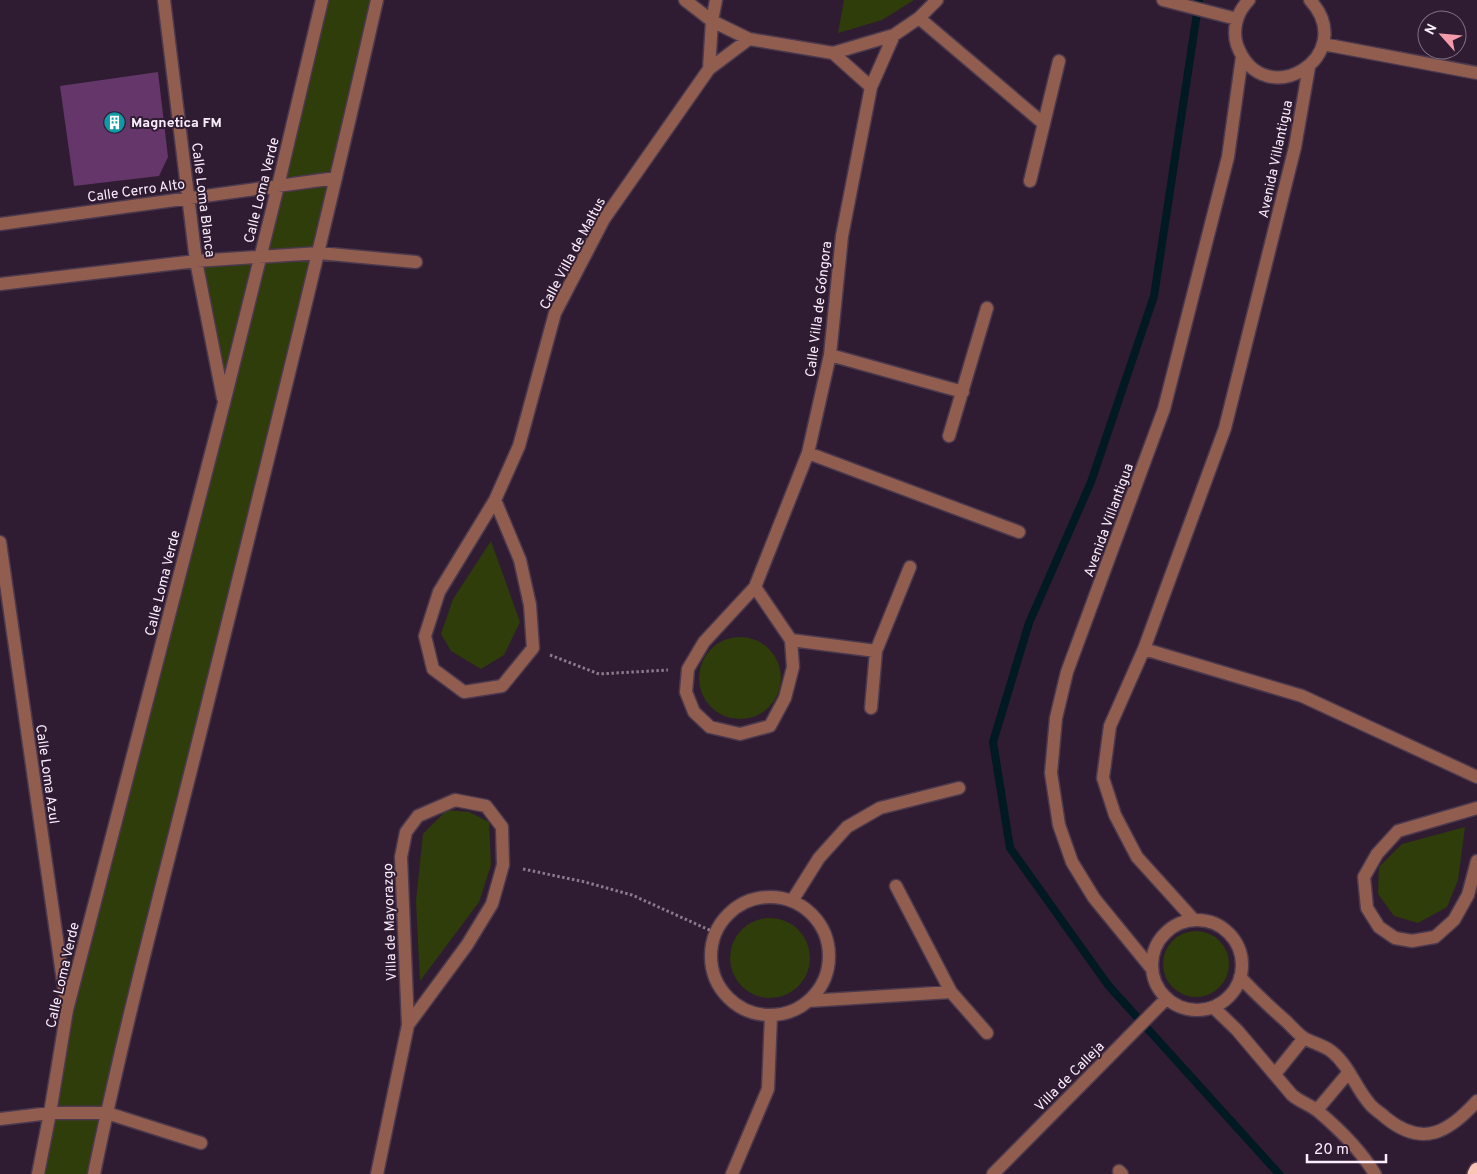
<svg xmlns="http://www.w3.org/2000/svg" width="1477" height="1174" font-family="Overpass,sans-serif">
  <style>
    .green { fill: #2e3d09 }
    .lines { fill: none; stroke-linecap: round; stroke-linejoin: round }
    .stream { stroke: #001922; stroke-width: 8 }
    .building { fill: #653669 }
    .minor-casing { stroke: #4b394e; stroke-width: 15 }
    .highway-casing { stroke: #4b394e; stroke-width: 18 }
    .path { stroke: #89798b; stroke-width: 3; stroke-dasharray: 2.5 2.5; stroke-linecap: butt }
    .minor { stroke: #915d4e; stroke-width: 12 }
    .highway { stroke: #f9c4b4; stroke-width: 15 }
    .labels { text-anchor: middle; stroke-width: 4; stroke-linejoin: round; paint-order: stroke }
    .poi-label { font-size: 14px; font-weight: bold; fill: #faedfc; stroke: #2f1c32; text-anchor: start }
    .street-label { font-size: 14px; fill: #faedfc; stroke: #2f1c32 }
  </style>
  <rect width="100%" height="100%" fill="#2f1c32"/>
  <!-- green -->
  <path class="green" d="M322,0H377L94,1174H38L67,1010L223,399L196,261L260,256Z
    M844,0H914L882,20L838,33Z
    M491,541L520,622L504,655L481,669L451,651L441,634L453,599Z
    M699 678a41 41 0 1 1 82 0a41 41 0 1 1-82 0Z
    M447,810L469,812L489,822L491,865L479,902L420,981L416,901L423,834Z
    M1465,827L1458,880L1447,907L1418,923L1394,916L1378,894L1379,867L1402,844Z
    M730 958a40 40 0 1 1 80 0a40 40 0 1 1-80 0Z
    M1163 964a33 33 0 1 1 66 0a33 33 0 1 1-66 0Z"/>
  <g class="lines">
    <!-- stream -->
    <path class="stream" d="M1199,0L1154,296L1091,482L1029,623L993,742L1010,848L1108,985L1279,1174"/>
  </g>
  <!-- building -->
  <path class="building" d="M158,72L168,157L159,176L74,186L60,86Z"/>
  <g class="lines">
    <defs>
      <path id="minor" d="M164,0L196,261L223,398
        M685,0L712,21L749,39L833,53L894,35L919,18L937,0
        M1163,0L1237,19
        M1249,0C1237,12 1232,29 1237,45C1263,116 1361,56 1310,0
        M919,18L1044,124
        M1323,44L1477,73
        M833,53L871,87
        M709,69L712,21L716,0
        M1030,181L1059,61
        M0,224L336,178
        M0,284L196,261L319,253L416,262
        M830,355L963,392
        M949,436L987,308
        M808,453L1019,532
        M495,500L520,560L530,605L533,648L502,686L464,692L433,669L425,636L439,592L495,500L519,446L555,313L604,219L709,69L749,39
        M0,542L66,1002
        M755,587L791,640L793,667L785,698L770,726L740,734L710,727L694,712L686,692L688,669L704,642L755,587L808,453L830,355L842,236L871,87L894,35
        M791,640L876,651
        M1144,649L1302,696L1477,777
        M871,708L876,651L910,567
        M1477,808L1398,831L1377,854L1364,877L1367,908L1379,927L1395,938L1412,941L1435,937L1454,920L1468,895L1477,861
        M896,886L951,992L987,1033
        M711 956a59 59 0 1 1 118 0a59 59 0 1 1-118 0Z
        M792,901L819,858L847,827L880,808L959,788
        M1194,920L1137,857L1115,815L1103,778L1110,726L1144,649L1225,428L1295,147L1309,67
        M1152 965a45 45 0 1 1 90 0a45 45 0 1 1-90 0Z
        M1152,969L1094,898L1072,862L1059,825L1051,773L1056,718L1067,672L1164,409L1228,157L1242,57
        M1240,977C1255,993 1271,1008 1287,1022C1292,1027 1298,1034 1304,1038C1313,1043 1323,1045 1331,1051C1349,1065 1355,1087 1369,1103C1373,1109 1381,1113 1386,1118C1423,1148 1449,1132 1477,1101
        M808,1001L951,992
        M1213,1007L1237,1030L1292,1095C1300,1102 1311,1105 1319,1112C1339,1129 1361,1151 1375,1174
        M1275,1074L1304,1038
        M1317,1110L1349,1072
        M0,1119L50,1113H107L201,1143
        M1119,1171L1122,1174
        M38,1174L50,1113L67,1010L224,403L278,186L322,0
        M94,1174C125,1023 165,875 202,726C262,484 322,243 377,0
        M377,1174L408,1025L401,857L406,832L418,816L455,800L486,806L502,827L503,865L492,904L467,945L408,1025
        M732,1174L768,1089L771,1015
        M993,1174L1167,998"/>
      <path id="highway" d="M1475,1174L1477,1170"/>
    </defs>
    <!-- minor casing -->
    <use href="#minor" class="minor-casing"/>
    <!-- highway casing -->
    <use href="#highway" class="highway-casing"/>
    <!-- path -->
    <path class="path" d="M550,655L599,674L668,670
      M523,869L585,882L632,895L716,933"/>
    <!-- minor -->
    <use href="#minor" class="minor"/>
    <!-- highway -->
    <use href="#highway" class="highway"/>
  </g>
  <!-- icons -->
  <defs>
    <symbol id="building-disc" viewBox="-11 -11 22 22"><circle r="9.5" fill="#0f9aa8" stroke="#2f1c32"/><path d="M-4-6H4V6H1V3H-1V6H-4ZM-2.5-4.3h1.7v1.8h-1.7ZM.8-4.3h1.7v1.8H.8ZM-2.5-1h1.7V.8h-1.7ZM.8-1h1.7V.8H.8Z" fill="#fff"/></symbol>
  </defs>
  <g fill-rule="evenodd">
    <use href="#building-disc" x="102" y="110" width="25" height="25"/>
  </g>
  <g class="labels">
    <!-- poi labels -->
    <g class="poi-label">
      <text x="131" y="127">Magnetica FM</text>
    </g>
    <!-- street labels -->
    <g class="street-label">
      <text transform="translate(1275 159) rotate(-78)" y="5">Avenida Villantigua</text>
      <text transform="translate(136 190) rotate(-8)" y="5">Calle Cerro Alto</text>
      <text transform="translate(261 190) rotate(-76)" y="5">Calle Loma Verde</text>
      <text transform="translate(204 200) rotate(83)" y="5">Calle Loma Blanca</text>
      <text transform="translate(572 253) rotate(-62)" y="5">Calle Villa de Maltus</text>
      <text transform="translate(818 309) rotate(-83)" y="5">Calle Villa de Góngora</text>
      <text transform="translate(1108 520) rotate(-70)" y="5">Avenida Villantigua</text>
      <text transform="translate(162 583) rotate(-76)" y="5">Calle Loma Verde</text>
      <text transform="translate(48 774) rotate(82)" y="5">Calle Loma Azul</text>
      <text transform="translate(389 922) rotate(-92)" y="5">Villa de Mayorazgo</text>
      <text transform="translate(62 975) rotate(-77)" y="5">Calle Loma Verde</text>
      <text transform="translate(1069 1076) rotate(-45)" y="5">Villa de Calleja</text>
    </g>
  </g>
  <!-- north arrow -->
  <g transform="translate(1442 35) rotate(297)"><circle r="24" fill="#2f1c32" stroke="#807083"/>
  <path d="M0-4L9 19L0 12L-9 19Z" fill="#f39aab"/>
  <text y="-8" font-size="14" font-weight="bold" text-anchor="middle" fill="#faedfc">N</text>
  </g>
  <!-- scale -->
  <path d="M1307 1154v8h79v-8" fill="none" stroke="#faedfc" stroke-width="2.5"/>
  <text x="1314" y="1154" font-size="15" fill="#faedfc" stroke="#2f1c32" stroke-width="4" paint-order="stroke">20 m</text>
</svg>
